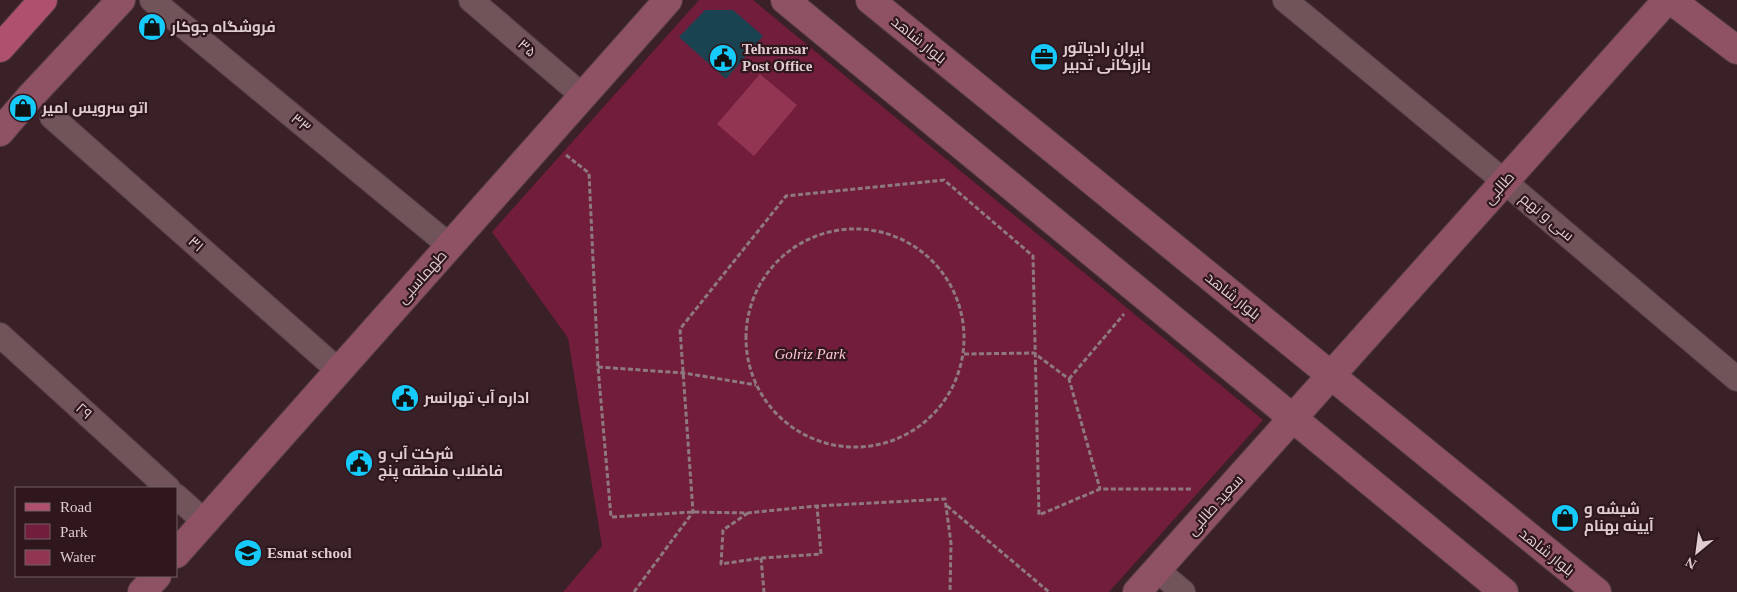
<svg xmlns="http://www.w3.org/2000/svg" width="1737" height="592" font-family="'Times New Roman',Cairo,serif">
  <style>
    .green { fill: #711d3b }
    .water { fill: #923553 }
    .building { fill: #1a4351 }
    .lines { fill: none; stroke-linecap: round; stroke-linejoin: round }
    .street-casing { stroke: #523c42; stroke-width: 26 }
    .secondary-casing { stroke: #523c42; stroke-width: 30 }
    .primary-casing { stroke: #523c42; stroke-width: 30 }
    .path { stroke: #8f797f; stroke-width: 3; stroke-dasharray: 5 2.5; stroke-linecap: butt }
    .street { stroke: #71535a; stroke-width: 24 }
    .secondary { stroke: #8f5264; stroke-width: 28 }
    .primary { stroke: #ae506e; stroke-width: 28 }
    .labels { text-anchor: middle; stroke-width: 4.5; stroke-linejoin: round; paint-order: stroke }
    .poi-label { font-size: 15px; font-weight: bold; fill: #dfcdd1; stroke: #2f171d; text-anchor: start }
    .street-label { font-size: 15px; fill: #dfcdd1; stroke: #2f171d }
    .park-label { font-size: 15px; font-style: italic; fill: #fdc7d3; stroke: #2f171d }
  </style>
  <rect width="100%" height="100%" fill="#3a2027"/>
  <!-- green -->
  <path class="green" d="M699,0H753L1263,420L1109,592H563L602,546L568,338L492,232Z"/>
  <!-- water -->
  <path class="water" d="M760,74L797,105L754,156L717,124Z"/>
  <!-- building -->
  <path class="building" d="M705,10H733L763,36L726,79L679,37Z"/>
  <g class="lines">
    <defs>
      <path id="street" d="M152,0L450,246
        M471,0L583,96
        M1285,0L1505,182L1737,379
        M52,117L339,371
        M0,335L168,488
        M176,496L205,522
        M1157,570L1183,592"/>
      <path id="secondary" d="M785,0L1504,592
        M870,0L1597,592
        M1671,0L1737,50
        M0,132L30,97L121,0
        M176,554L668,0
        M142,592L157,576
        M1137,592L1667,0"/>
      <path id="primary" d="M0,48L43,0"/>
    </defs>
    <!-- street casing -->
    <use href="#street" class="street-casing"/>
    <!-- secondary casing -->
    <use href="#secondary" class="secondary-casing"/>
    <!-- primary casing -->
    <use href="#primary" class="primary-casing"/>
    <!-- path -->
    <path class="path" d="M566,155L589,173L598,367L611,517L693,512L748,513L817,506L945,499L951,543L950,592
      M746 338a109 109 0 1 1 218 0a109 109 0 1 1-218 0Z
      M964,354L1034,353L1069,379L1100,489
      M598,367L684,373L756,385
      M1069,379L1124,314
      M947,506L1049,592
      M748,513L723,530L721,564L761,558L821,554L817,506
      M761,558L764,592
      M634,592L693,512L680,329L786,196L944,180L1033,256L1039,515L1100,489H1193"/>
    <!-- street -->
    <use href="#street" class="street"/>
    <!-- secondary -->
    <use href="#secondary" class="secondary"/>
    <!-- primary -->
    <use href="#primary" class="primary"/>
  </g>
  <!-- icons -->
  <defs>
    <symbol id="shop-disc" viewBox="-11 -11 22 22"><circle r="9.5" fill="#16cafb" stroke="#2f171d"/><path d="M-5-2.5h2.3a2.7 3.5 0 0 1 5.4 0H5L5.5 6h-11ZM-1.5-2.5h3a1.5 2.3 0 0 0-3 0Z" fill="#111"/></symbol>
    <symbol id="office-disc" viewBox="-11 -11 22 22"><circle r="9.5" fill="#16cafb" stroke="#2f171d"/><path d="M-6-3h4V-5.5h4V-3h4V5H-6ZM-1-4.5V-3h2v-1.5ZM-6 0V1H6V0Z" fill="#111"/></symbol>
    <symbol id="civic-disc" viewBox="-11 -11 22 22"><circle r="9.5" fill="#16cafb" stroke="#2f171d"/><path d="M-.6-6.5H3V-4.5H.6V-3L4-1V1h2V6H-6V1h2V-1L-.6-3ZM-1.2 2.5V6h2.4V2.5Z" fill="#111"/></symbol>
    <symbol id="school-disc" viewBox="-11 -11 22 22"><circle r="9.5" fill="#16cafb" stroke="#2f171d"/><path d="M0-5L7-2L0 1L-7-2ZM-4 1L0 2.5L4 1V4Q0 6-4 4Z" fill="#111"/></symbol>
  </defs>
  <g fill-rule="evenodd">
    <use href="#shop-disc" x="136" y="11" width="32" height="32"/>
    <use href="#office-disc" x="1028" y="41" width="32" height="32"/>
    <use href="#civic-disc" x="707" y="42" width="32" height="32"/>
    <use href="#shop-disc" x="7" y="92" width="32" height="32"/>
    <use href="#civic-disc" x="389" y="382" width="32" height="32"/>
    <use href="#civic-disc" x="343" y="447" width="32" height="32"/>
    <use href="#shop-disc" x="1549" y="502" width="32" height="32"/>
    <use href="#school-disc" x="232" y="537" width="32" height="32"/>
  </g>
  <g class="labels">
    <!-- poi labels -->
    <g class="poi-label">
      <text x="171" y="32">فروشگاه جوکار</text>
      <text x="1063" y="53">ایران رادیاتور<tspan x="1063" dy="17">بازرگانی تدبیر</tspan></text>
      <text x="742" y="54">Tehransar<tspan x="742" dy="17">Post Office</tspan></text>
      <text x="42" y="113">اتو سرویس امیر</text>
      <text x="424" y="403">اداره آب تهرانسر</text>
      <text x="378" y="459">شرکت آب و<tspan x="378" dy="17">فاضلاب منطقه پنج</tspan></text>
      <text x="1584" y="514">شیشه و<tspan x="1584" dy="17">آیینه بهنام</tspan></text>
      <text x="267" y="558">Esmat school</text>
    </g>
    <!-- street labels -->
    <g class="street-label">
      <text transform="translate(919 40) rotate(39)" y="5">بلوار شاهد</text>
      <text transform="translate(527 48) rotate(41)" y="5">۳۵</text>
      <text transform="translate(301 123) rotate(40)" y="5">۳۳</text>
      <text transform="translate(1499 188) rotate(-48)" y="5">طالبی</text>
      <text transform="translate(1547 217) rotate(40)" y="5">سی و نهم</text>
      <text transform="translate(196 244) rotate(42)" y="5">۳۱</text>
      <text transform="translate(422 277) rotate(-48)" y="5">طهماسبی</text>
      <text transform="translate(1233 296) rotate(39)" y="5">بلوار شاهد</text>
      <text transform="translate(84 411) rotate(42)" y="5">۲۹</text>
      <text transform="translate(1215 505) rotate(-48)" y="5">سعید طالبی</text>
      <text transform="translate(1547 552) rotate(39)" y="5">بلوار شاهد</text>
    </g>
    <!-- park labels -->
    <g class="park-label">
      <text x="810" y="359">Golriz Park</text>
    </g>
  </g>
  <!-- legend -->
  <rect x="15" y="487" width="162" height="90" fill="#2f171d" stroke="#756065"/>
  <rect x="25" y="503" width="25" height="8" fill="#ae506e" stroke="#756065"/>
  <text x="60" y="512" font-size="15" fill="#dfcdd1">Road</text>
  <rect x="25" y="524" width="25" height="15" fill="#711d3b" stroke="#756065"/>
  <text x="60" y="537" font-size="15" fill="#dfcdd1">Park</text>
  <rect x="25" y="550" width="25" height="15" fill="#923553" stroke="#756065"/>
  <text x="60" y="562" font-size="15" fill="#dfcdd1">Water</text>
  <!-- north arrow -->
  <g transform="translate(1697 552) rotate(209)" stroke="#2f171d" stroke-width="4" paint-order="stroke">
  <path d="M0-4L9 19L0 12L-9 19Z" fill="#dfcdd1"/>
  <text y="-8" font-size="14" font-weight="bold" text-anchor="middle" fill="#dfcdd1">N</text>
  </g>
</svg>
